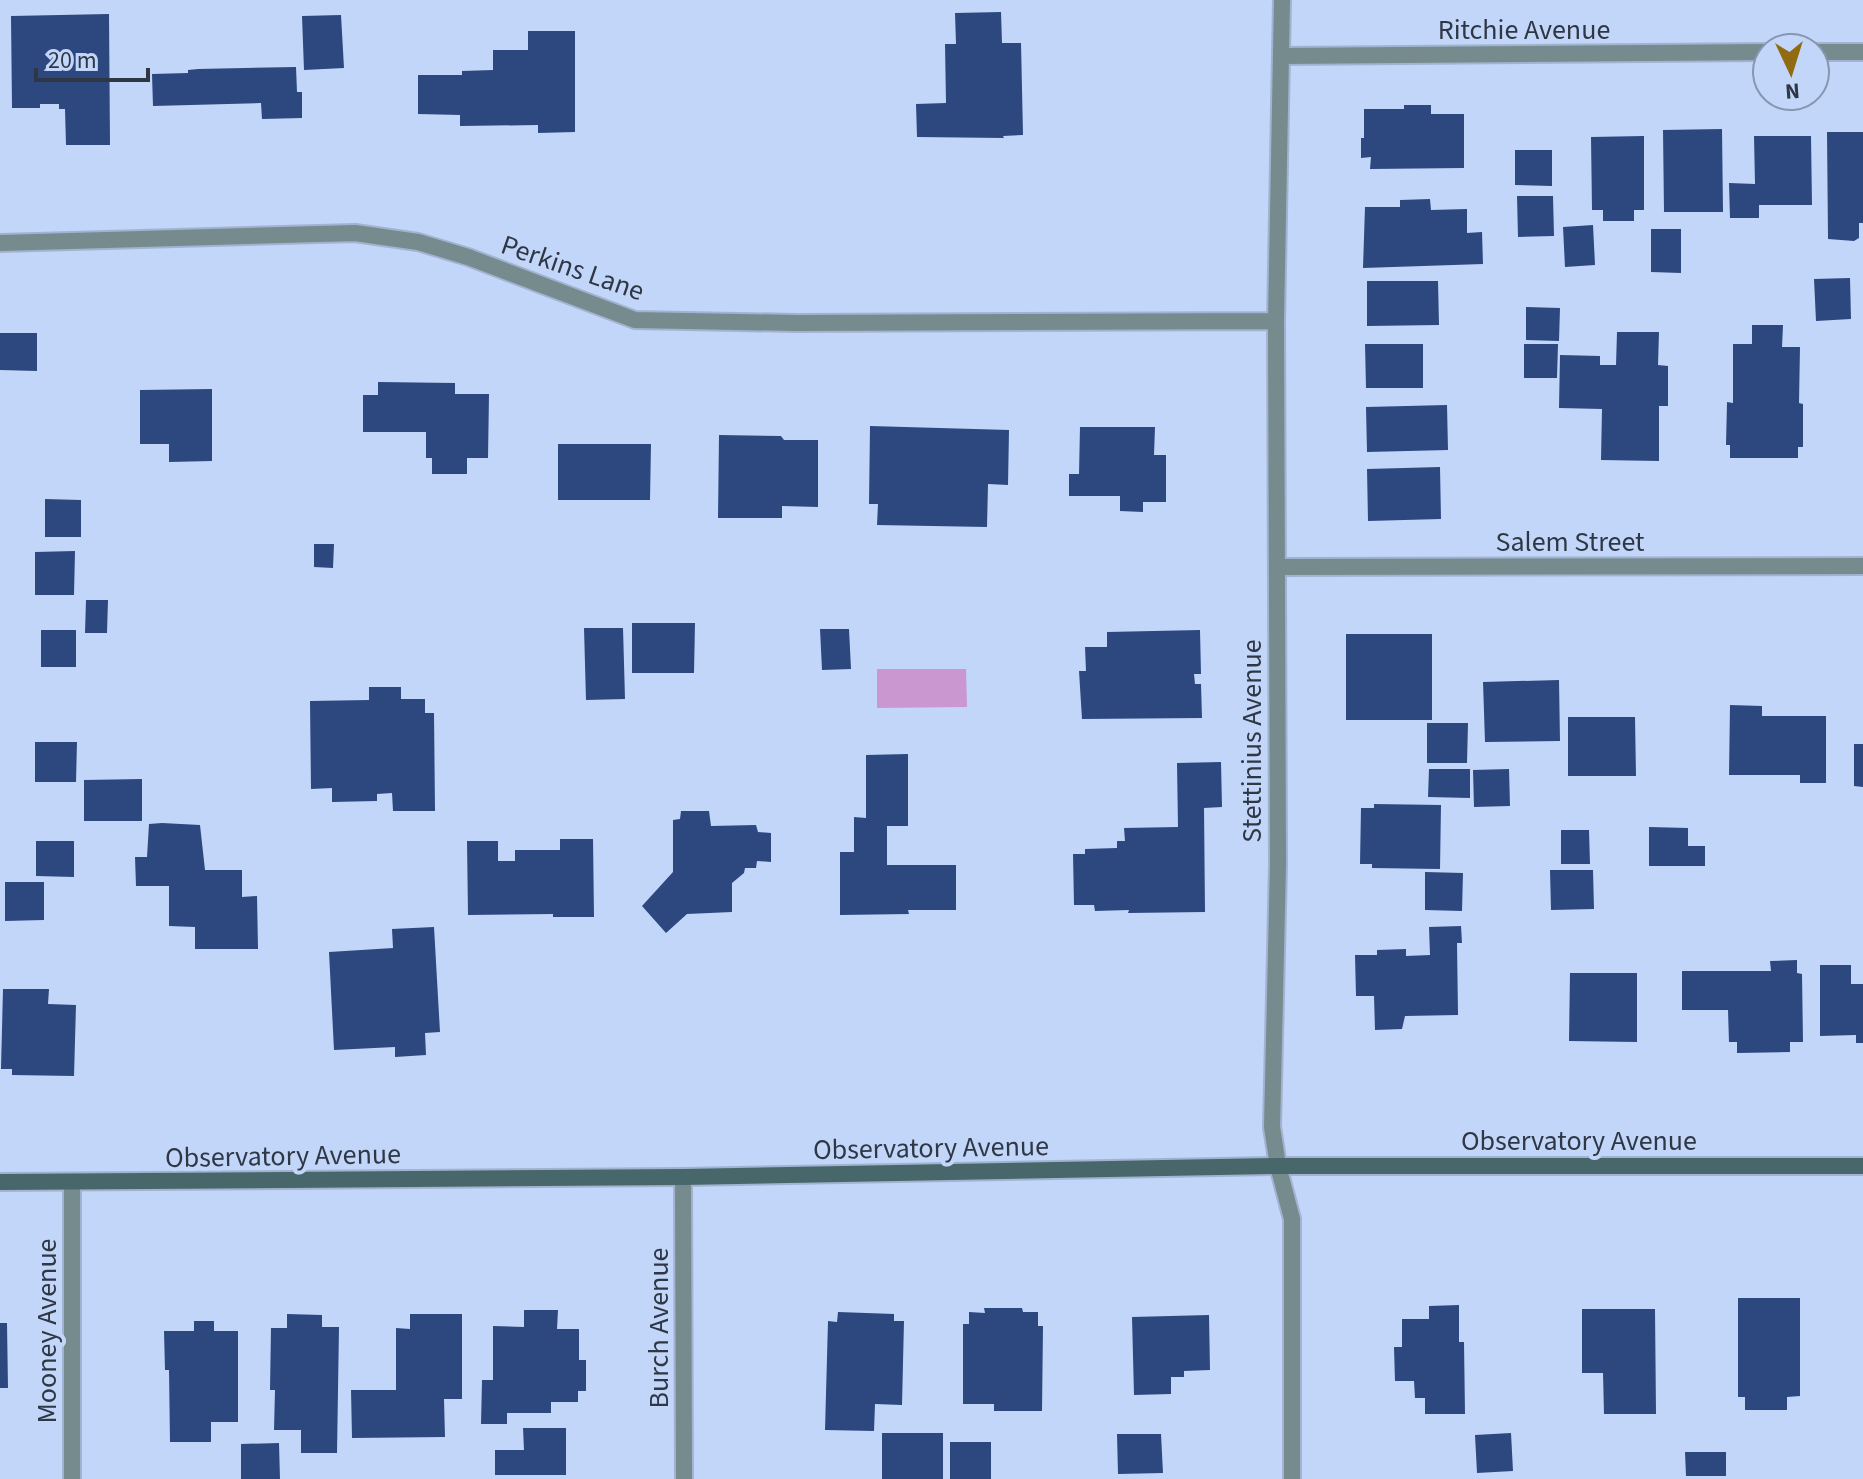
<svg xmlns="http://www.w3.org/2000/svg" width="1863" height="1479" font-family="'Source Sans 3',sans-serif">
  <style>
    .water { fill: #ca97d1 }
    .building { fill: #2c487f }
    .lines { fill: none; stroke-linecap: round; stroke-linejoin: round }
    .street-casing { stroke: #a2b3d1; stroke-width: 20 }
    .secondary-casing { stroke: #a2b3d1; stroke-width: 20 }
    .street { stroke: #768b8d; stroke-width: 16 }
    .secondary { stroke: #48676a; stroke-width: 16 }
    .labels { text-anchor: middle; stroke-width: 8; stroke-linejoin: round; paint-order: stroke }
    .street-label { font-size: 28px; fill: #2f3745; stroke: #c2d6f9 }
  </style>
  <rect width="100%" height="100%" fill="#c2d6f9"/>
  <!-- water -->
  <path class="water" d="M877,669H966L967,707L877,708Z"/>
  <!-- building -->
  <path class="building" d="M1001,12L1002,43H1021L1023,135L1003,136L1004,138L917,137L916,104L946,103L945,44H956L955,13Z
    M109,14L110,145H66L65,109H59V104H40V108H12L11,16Z
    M341,15L344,68L304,70L302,16Z
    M528,31H575V132L538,133V125L460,126V115L418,114V75H462V71L493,70V50H528Z
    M296,67L297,92H302V118L262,119L261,103L153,106L152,74L188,73V70L198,69Z
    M1404,105H1431V114H1464V168L1370,169L1371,157L1361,158V138H1364V109H1404Z
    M1722,129L1723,212H1664L1663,130Z
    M1827,132H1863V223H1859V238L1854,241L1828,239Z
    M1644,136V210H1634V221H1603V210H1592L1591,137Z
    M1754,136H1811L1812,205H1759V218H1730L1729,183L1755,184Z
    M1515,150H1552V186L1515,185Z
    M1517,196H1553L1554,236L1518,237Z
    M1430,199L1431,210L1467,209V233L1482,232L1483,264L1363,268L1365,207H1400V200Z
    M1593,225L1595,265L1565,267L1563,227Z
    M1651,229H1681V273L1651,272Z
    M1850,278L1851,319L1816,321L1814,279Z
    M1367,281H1438L1439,325L1367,326Z
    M1526,307L1560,308L1559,341L1526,340Z
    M1752,325H1783L1782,347H1800L1799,403L1803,404V447H1798V458H1730V445H1726L1727,402L1733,403V344H1752Z
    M1617,332H1659L1658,365L1668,366V406H1659V461L1601,460L1602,409L1559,408L1560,355L1600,356V365H1616Z
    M0,333H37V371L0,370Z
    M1365,344H1423V388H1366Z
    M1524,344H1558L1557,378H1524Z
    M378,382L455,383V394H489L488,458H467V474H432V458H426V432H363V395H378Z
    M212,389V461L169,462V444H140V390Z
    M1447,405L1448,450L1367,452L1366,407Z
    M870,426L1009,430L1008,485L988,484L987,527L877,525L878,504H869Z
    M1080,427H1155L1154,455H1166V502H1143V512L1120,511V496H1069V474H1079Z
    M719,435L781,436L784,440H818V507L782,506V518H718Z
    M558,444H651L650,500H558Z
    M1440,467L1441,519L1368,521L1367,469Z
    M45,499L81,500V537H45Z
    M314,544H334L333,568L314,567Z
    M75,551L74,595H35V552Z
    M86,600H108L107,633H85Z
    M632,623H695L694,673H632Z
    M584,628H623L625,699L586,700Z
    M820,629H849L851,669L822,670Z
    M41,630H76V667H41Z
    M1200,630L1201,674H1194L1195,684H1201L1202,718L1082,719L1079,671H1086L1085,647H1107V632Z
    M1346,634H1432V720H1346Z
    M1559,680L1560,741L1485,742L1483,682Z
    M369,687H401V699H425V713H434L435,811H393L392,793L377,794V801L332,802V788L311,789L310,701L369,700Z
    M1730,705L1762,706V716H1826V783H1800V775H1729Z
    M1568,717H1635L1636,776H1568Z
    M1427,723H1468L1467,763H1427Z
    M35,742H77L76,782H35Z
    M1854,744H1863V787L1854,786Z
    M908,754V826H887V865H956V910H908L909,914L840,915V852H854V817L866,818V755Z
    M1221,762L1222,807L1204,808L1205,912L1128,913L1129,910L1095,911L1094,905H1074L1073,854H1085V849L1117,848V841H1125L1124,828L1178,827L1177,763Z
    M1429,769H1470V798L1428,797Z
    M1509,769L1510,806L1474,807L1473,770Z
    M142,779V821H84V780Z
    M1374,804L1441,805L1440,869L1372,868V864H1360L1361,808H1374Z
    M681,811H709L711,826L756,825L758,832L771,833V862L757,861L756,868H745L744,873L732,883V912L687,914L666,933L642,906L673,872V820L680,819Z
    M162,823L200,825L205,870H242V897L257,896L258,949H195V927L169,926V886H136L135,857H147L149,824Z
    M1649,827L1688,828V846H1705V866H1649Z
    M1561,830H1589L1590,864H1561Z
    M560,839H593L594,917H553V914L468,915L467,841H498V861H515V850H560Z
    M36,841H74V877L36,876Z
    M1550,870H1593L1594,909L1551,910Z
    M1425,872L1463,873L1462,911L1425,910Z
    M5,882H44V920L5,921Z
    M1461,926L1462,943H1457L1458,1015L1405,1016L1402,1029L1375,1030L1374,996H1356L1355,955H1377V950L1406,949V956L1430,955L1429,927Z
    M434,927L440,1032L425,1033L426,1055L395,1057V1047L334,1050L329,952L393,948L392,929Z
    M1797,960V973L1802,974L1803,1042H1790V1052L1737,1053V1042H1729L1728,1010H1682V971H1771L1770,961Z
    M1820,965H1851V984H1863V1043H1856V1035L1820,1036Z
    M1570,973H1637V1042L1569,1041Z
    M3,989H49L48,1004L76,1005L74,1076L12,1075V1069H1Z
    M1738,1298H1800V1396L1787,1397V1410H1745V1397H1738Z
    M1459,1305V1342H1464L1465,1414H1425V1398H1415L1414,1381H1395L1394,1347H1402V1319H1429V1306Z
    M984,1308H1022L1023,1312H1038V1326H1043L1042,1411H994V1404H963V1324H969V1312L985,1313Z
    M1582,1309H1655L1656,1414H1604L1603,1373H1582Z
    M524,1310H558L557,1329H579V1360H586V1391H578V1402H551V1413H507V1424H481L482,1380H493V1326L524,1327Z
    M838,1312L894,1314V1321H904L902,1405L875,1404L874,1431L825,1430L828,1321L837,1322Z
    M287,1314L322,1315V1327H339L337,1453H301V1430H274L275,1390H270L271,1328H287Z
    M410,1314H462V1399H444L445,1437L352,1438L351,1390H396V1328L410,1329Z
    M1209,1315L1210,1370L1184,1371V1377H1171V1394L1134,1395L1132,1317Z
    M194,1321H214V1331H238V1422H211V1442H170L169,1370H165L164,1331H194Z
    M0,1323H7L8,1388H0Z
    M523,1428H566V1475H495V1450H524Z
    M882,1433H943V1479H882Z
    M1511,1433L1513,1471L1477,1473L1475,1435Z
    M1117,1434H1161L1163,1473L1118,1474Z
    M950,1442H991V1479H950Z
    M279,1443L280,1479H241V1444Z
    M1685,1452H1726V1476H1686Z"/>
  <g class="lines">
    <defs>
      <path id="street" d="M1282,0L1276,321L1278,864L1272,1127L1278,1166L1292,1219V1479
        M1815,52H1863
        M1282,56L1767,52
        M0,243L355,233L418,242L468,257L635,320L796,323L1276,321
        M1277,567L1863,566
        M683,1177L684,1479
        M72,1182V1479"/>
      <path id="secondary" d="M0,1182L683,1177L1278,1166H1863"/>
    </defs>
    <!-- street casing -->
    <use href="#street" class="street-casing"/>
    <!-- secondary casing -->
    <use href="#secondary" class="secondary-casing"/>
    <!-- street -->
    <use href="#street" class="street"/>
    <!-- secondary -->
    <use href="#secondary" class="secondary"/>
  </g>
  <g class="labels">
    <!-- street labels -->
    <g class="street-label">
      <text x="1524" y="39">Ritchie Avenue</text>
      <text transform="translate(573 267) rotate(19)" y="10">Perkins Lane</text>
      <text x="1570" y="551">Salem Street</text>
      <text transform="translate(1251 741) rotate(-90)" y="10">Stettinius Avenue</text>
      <text x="1579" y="1150">Observatory Avenue</text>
      <text transform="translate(931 1147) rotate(-1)" y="10">Observatory Avenue</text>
      <text transform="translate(283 1155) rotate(-1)" y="10">Observatory Avenue</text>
      <text transform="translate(658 1328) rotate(-90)" y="10">Burch Avenue</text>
      <text transform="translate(46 1331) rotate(-90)" y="10">Mooney Avenue</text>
    </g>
  </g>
  <!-- north arrow -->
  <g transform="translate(1791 72) rotate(176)"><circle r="38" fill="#c2d6f9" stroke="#8796b1" stroke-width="2"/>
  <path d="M0-6L14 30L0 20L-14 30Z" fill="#906b11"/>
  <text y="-12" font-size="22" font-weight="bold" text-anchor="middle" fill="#2f3745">N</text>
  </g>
  <!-- scale -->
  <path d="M36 68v12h112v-12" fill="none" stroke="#2f3745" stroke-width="4"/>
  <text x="48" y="68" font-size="24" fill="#2f3745" stroke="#c2d6f9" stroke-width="6" paint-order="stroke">20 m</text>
</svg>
